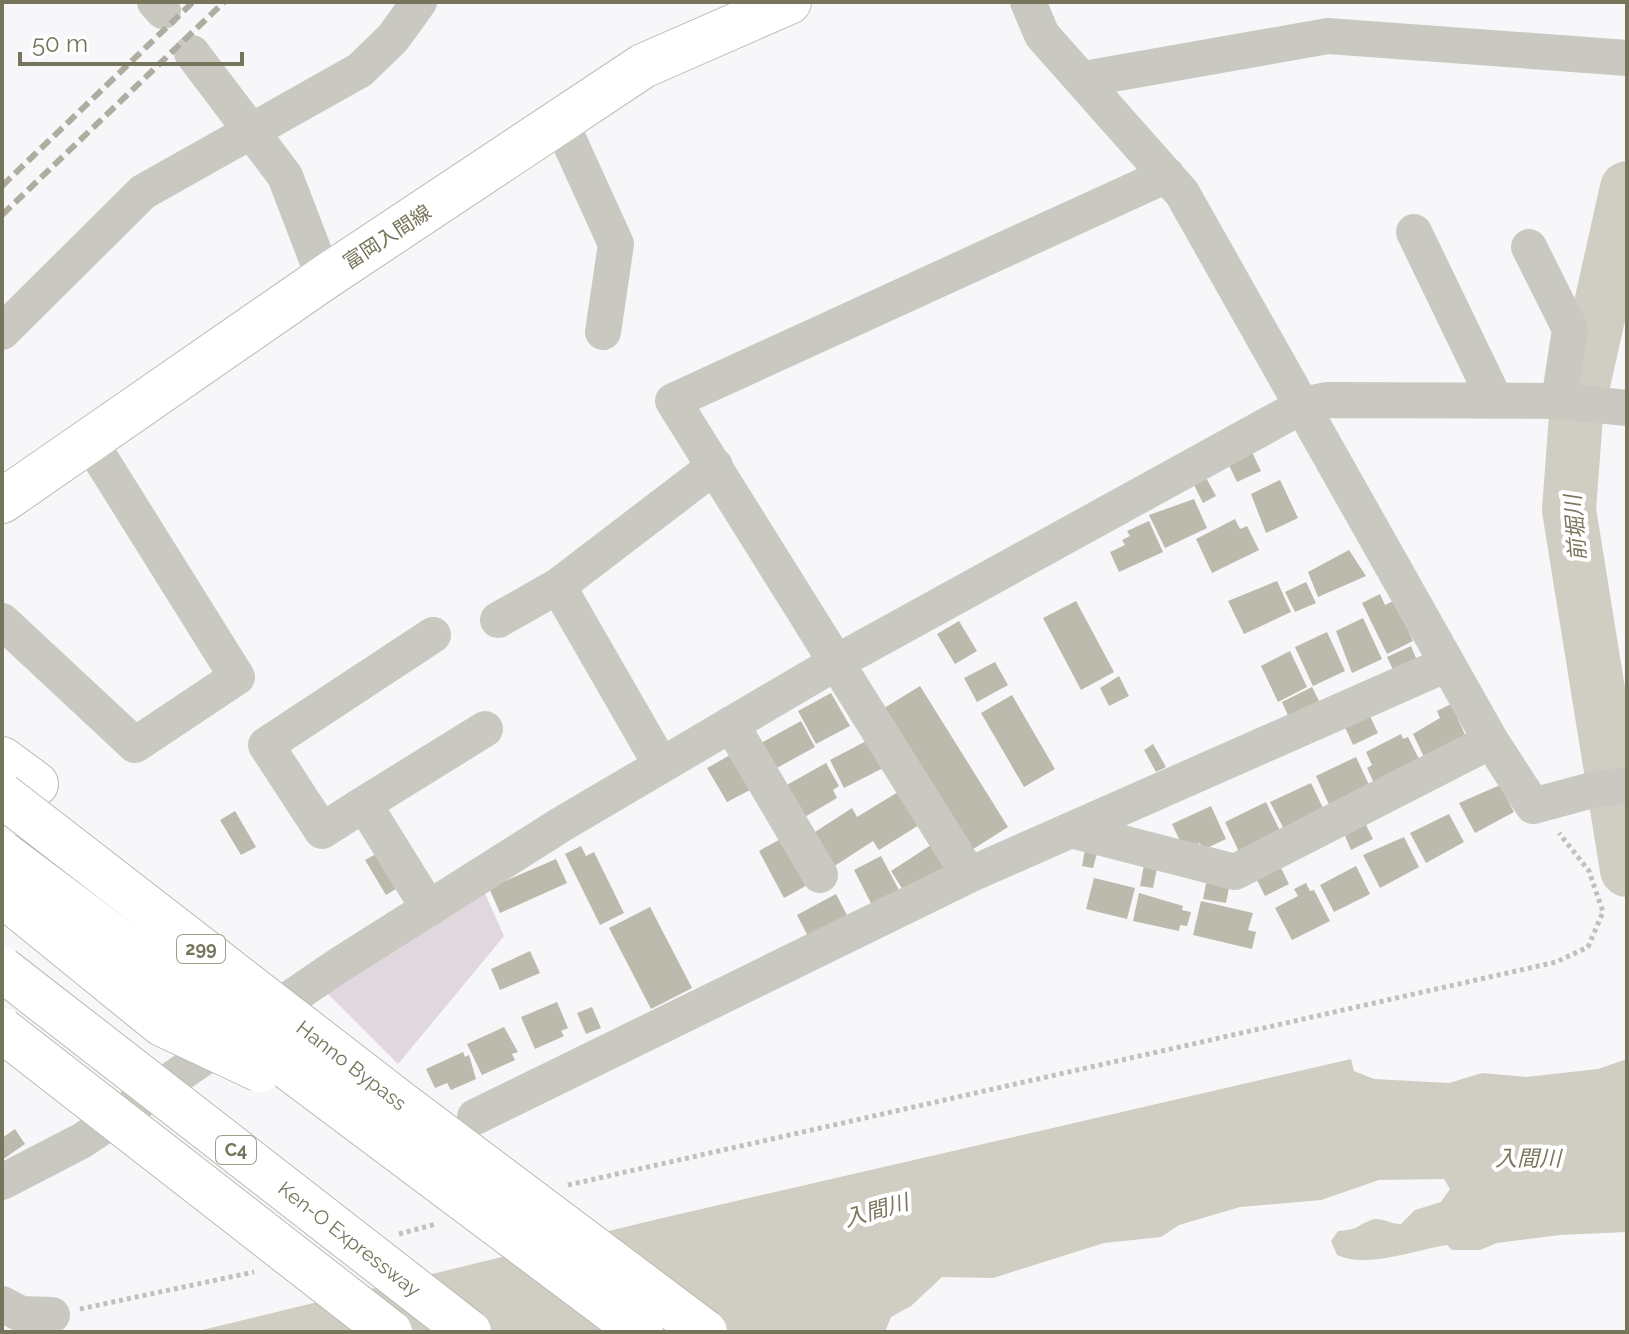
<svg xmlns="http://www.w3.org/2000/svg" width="1629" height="1334" font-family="Raleway,'Noto Sans JP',sans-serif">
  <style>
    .green { fill: #e0d7df }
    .water { fill: #d0cdc2 }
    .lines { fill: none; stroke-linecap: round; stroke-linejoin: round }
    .river { stroke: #d0cdc2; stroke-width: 54 }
    .building { fill: #bcbaad }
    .major-casing { stroke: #bcbcb3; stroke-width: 46 }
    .highway-casing { stroke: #bbbbb2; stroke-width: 46 }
    .path { stroke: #c1c1bb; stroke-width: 5; stroke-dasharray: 4 4; stroke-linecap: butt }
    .minor { stroke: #cac9c1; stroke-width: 36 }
    .major { stroke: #fff; stroke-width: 44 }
    .highway { stroke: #fff; stroke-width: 44 }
    .rail { stroke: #aeada0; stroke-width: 6; stroke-dasharray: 12 6; stroke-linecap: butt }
    .highway-bridge-casing { stroke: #bbbbb2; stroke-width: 46; stroke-linecap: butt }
    .highway-bridge { stroke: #fff; stroke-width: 44 }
    .labels { text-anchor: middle; stroke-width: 8; stroke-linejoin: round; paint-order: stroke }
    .shield { fill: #fff; stroke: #9f9e8c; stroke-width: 2 }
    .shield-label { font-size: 18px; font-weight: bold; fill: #76745a }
    .street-label { font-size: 20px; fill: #76745a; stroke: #fff }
    .water-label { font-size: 22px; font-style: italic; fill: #7c765e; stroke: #fff }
  </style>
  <rect width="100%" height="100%" fill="#f7f6f8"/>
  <!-- green -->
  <path class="green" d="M482,887L504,936L398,1064L322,988Z"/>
  <!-- water -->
  <path class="water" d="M1351,1059L1354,1071L1374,1079L1449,1083L1482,1073L1526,1077L1598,1069L1627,1059V1232L1560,1235L1497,1243L1480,1250H1452L1447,1245C1413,1250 1368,1269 1337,1255L1331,1241L1338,1231C1359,1229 1353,1228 1369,1221C1380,1215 1390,1225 1401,1224L1415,1210L1441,1202L1450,1189L1444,1179L1379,1180L1321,1200L1240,1207L1179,1225L1161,1237L1104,1243L993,1278L942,1277L911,1306L891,1317L885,1332H194L654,1220Z"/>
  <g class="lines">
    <!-- river -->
    <path class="river" d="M1627,188L1576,416L1569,510L1627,870"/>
  </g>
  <!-- building -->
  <path class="building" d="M1251,450L1261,471L1237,482L1227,461Z
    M1205,476L1216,496L1203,503L1193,483Z
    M1280,480L1298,518L1266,533L1251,494Z
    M1194,499L1207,528L1165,548L1149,515Z
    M1235,519L1240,529L1247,526L1259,550L1212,573L1196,539Z
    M1149,521L1163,552L1119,572L1110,552L1125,545L1122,540L1130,536L1127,531Z
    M1349,550L1366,576L1318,597L1308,572Z
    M1277,581L1291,612L1244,634L1228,601Z
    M1306,582L1316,603L1295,612L1285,592Z
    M1380,594L1385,605L1395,600L1413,641L1387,654L1362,603Z
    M1076,601L1114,672L1081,690L1043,618Z
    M1363,618L1382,659L1352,673L1336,631Z
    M959,621L977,651L955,664L937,634Z
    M1327,632L1345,671L1313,686L1295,647Z
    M1411,646L1418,663L1395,674L1387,657Z
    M1290,651L1307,687L1278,702L1261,666Z
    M995,662L1008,685L977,702L964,678Z
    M1119,676L1129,696L1109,706L1100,688Z
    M920,686L1008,827L970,851L881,710Z
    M1312,687L1321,705L1290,720L1282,702Z
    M831,693L850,726L816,744L798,711Z
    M1012,695L1055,769L1024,787L981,713Z
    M1451,704L1467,739L1425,759L1413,734L1440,718L1437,711Z
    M1369,714L1378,733L1353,745L1344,725Z
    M801,721L815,747L775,769L761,743Z
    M1401,734L1403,739L1408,737L1421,763L1375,785L1367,768L1372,765L1366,752Z
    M870,739L885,767L844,788L830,760Z
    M1153,744L1166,767L1156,772L1144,750Z
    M732,754L752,789L727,802L707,768Z
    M1356,757L1370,787L1331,809L1316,776Z
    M826,763L839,786L833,790L837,798L803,818L785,786Z
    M1311,783L1325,812L1285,831L1270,802Z
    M1500,785L1514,812L1475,833L1459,803Z
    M898,792L919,825L879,850L873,841L833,867L812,834L852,808L857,817Z
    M1266,802L1282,835L1240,854L1225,822Z
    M1211,806L1226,839L1203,850L1200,843L1189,848L1186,841L1181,843L1172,824Z
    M235,811L256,847L241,855L220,820Z
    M1449,814L1464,842L1426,863L1410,833Z
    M1364,821L1373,839L1351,850L1343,831Z
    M786,836L811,883L784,898L759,851Z
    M1404,837L1419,867L1380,888L1363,855Z
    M931,845L945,867L905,893L891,871Z
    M581,846L586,856L594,852L624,913L600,925L565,854Z
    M1085,850L1097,853L1093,868L1082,866Z
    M376,854L396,889L386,895L365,860Z
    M881,856L899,890L872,905L854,870Z
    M556,859L567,883L500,913L489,888Z
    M1279,864L1289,884L1265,896L1255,876Z
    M1144,865L1157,868L1153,888L1140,886Z
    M1356,866L1370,894L1334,912L1320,885Z
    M1094,878L1135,888L1127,919L1086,909Z
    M1207,879L1230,883L1226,903L1203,899Z
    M1306,883L1310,891L1314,890L1330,921L1292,940L1275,908L1298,896L1294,889Z
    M1139,893L1183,906L1182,910L1191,912L1187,926L1180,925L1179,931L1133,921Z
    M836,894L850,921L811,942L797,915Z
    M1201,901L1253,913L1248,930L1256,932L1252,949L1193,935Z
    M650,907L692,988L651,1009L609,928Z
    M530,951L540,973L500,990L491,969Z
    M557,1002L568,1028L561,1031L564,1036L535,1049L521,1017Z
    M592,1007L601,1028L586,1034L577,1013Z
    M504,1027L518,1052L512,1054L515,1060L482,1075L467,1044Z
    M463,1052L465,1057L469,1055L476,1079L451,1090L447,1083L435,1088L426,1069Z
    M15,1129L25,1144L2,1160V1138Z"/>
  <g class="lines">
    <defs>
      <path id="major" d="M2,501L324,278L643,66L789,2"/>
      <path id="highway" d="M2,759L36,784"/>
    </defs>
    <!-- major casing -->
    <use href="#major" class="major-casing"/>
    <!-- highway casing -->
    <use href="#highway" class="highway-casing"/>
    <!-- path -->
    <path class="path" d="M568,1185L1556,962L1588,947L1603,912L1589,871L1559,833
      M399,1234L436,1224
      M80,1309L254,1272"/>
    <!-- minor -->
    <path class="minor" d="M155,2L163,11
      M1028,2L1042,35L1182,193L1491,741L1533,806L1596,789L1627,785
      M192,53L285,176L324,278
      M1084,79L1328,36L1627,58
      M561,123L616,244L603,332
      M1414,232L1495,400
      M1529,247L1570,329L1559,401
      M2,332L143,192L360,70L393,38L419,2
      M558,586L661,765
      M498,620L558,586L715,466
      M2,621L135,745L237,677L89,440
      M731,724L820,875
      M364,804L485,729
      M1071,830L1235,872L1491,741
      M969,875L673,401L1167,175
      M429,909L364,804L322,831L266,745L433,635
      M475,1117L969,875L1447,664
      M2,1182L83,1140L336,967L562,824L837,662L1304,405L1326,400L1559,401L1627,408
      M2,1304L21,1314L52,1315"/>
    <!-- major -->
    <use href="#major" class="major"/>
    <!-- highway -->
    <use href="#highway" class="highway"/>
    <!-- rail -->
    <path class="rail" d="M2,186L193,2
      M2,215L224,2"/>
    <defs>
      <g id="highway-bridge">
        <path id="s1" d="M2,795L400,1103L705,1332"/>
        <path d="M2,853L641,1332"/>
        <path d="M2,894L162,1024L260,1070"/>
        <path id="s2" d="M2,969L469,1332"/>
        <path d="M2,1030L390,1332"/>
      </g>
    </defs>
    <!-- highway-bridge casing -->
    <use href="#highway-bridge" class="highway-bridge-casing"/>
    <!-- highway-bridge -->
    <use href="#highway-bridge" class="highway-bridge"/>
  </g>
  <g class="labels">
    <!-- shield labels -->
    <g class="shield">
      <rect x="177" y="935" width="48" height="28" rx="6"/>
      <rect x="216" y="1136" width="40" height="28" rx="6"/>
    </g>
    <g class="shield-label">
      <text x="201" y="955">299</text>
      <text x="236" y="1156">C4</text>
    </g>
    <!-- street labels -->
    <g class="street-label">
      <text transform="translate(387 237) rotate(-33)" y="7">富岡入間線</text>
      <text dy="7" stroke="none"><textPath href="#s1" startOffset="442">Hanno Bypass</textPath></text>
      <text dy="7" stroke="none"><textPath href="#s2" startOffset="440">Ken-O Expressway</textPath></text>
    </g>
    <!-- water labels -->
    <g class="water-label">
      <text transform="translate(1575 528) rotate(-95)" y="8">前堀川</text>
      <text x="1528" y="1166">入間川</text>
      <text transform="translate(876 1210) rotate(-16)" y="8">入間川</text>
    </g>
  </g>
  <!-- border -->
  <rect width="1629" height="1334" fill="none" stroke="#76745a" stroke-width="8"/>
  <!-- scale -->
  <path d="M20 52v12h222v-12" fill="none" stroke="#76745a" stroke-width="4"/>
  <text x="32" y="52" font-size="24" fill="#76745a" stroke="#ffffff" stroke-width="6" paint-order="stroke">50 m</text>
</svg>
